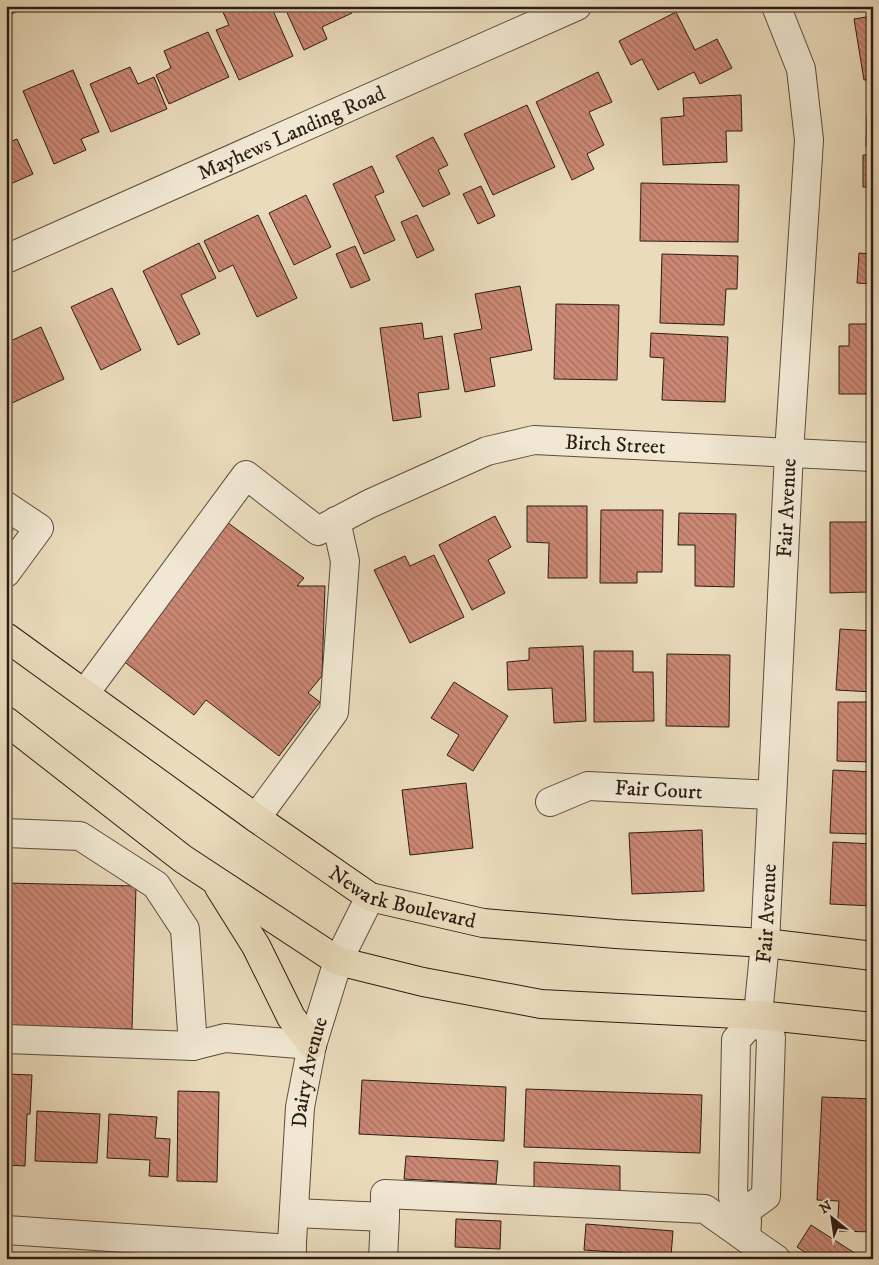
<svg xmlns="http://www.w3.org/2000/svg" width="879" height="1265" font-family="'IM FELL DW Pica',serif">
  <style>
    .building { fill: url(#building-back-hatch); stroke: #2d1c15 }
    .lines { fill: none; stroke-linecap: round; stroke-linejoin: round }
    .minor-casing { stroke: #5c4c3e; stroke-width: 30 }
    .major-casing { stroke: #2d1c15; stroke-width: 30 }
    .minor { stroke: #f1e8d3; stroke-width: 28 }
    .major { stroke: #eadbbb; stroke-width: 28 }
    .labels { text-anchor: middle; stroke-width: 4.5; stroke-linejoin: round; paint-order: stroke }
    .street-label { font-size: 21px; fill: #2d1c15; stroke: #f1e8d3 }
  </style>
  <defs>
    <pattern id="building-back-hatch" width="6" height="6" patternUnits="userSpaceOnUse" patternTransform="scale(1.25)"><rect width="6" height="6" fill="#cb8874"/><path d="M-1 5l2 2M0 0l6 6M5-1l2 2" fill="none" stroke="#a56e5e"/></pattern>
  </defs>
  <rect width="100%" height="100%" fill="#eadbbb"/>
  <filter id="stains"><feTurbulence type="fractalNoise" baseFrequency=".004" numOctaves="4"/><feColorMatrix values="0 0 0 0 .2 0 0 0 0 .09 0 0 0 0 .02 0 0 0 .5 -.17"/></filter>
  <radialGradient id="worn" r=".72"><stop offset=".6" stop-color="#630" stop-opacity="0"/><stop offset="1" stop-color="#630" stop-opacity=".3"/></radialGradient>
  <!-- building -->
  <path class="building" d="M6,6H28L6,17Z
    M220,6H271L293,56L239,80L216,30L229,25Z
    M284,6H349L352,13L322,27L327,39L304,50Z
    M392,6H406L394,11Z
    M676,12L695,50L717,39L732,68L700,84L694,72L658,90L642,59L631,65L619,41Z
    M873,16V79L864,80L854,19Z
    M208,32L229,77L169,104L156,75L171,68L164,51Z
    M130,67L138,84L154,77L167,109L111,132L90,84Z
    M73,70L99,132L81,139L86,150L54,164L23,91Z
    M598,72L612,102L589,112L604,145L587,154L594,169L572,180L536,102Z
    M741,95L742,131H726L727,162L663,165L661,118L684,116L683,98Z
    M527,105L555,167L493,195L464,134Z
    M867,114H873V146H866Z
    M433,137L448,165L438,170L450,194L423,207L396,156Z
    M17,139L33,174L6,186V141L7,143Z
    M863,155H873V187H863Z
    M372,166L384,192L375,196L395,240L364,254L333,184Z
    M641,183L739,185L738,242L640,241Z
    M481,186L495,216L478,224L463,194Z
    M306,195L331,247L294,265L269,213Z
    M258,215L297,298L257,317L233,265L219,272L204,241Z
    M417,215L434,250L417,258L401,222Z
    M199,243L216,278L181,295L200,334L178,345L143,271Z
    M355,246L370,280L351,288L336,254Z
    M859,253L873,254V284L857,283Z
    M662,254L738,256L737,289H726L724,325L660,323Z
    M520,286L532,350L490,358L495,386L465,392L454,334L482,329L475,294Z
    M112,288L141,350L101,370L71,307Z
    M556,304L619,305L617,380L554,379Z
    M422,323L424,339L442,336L449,389L418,393L421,417L393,421L380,328Z
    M849,324H873V394H839V346H849Z
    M41,327L64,379L10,404L6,395V343Z
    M651,333L728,337L725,402L662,400L664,358L650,357Z
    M527,506H587V578H548L549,543L527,542Z
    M601,510H663L662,572H637V583H600Z
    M679,513L736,514L734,587L695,586V545H678Z
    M495,516L511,547L488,560L505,593L472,610L439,545Z
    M224,520L304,578L297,586H325L322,676L308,693L320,702L279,756L206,700L194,715L118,657Z
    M830,522H873V557H867V592L830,593Z
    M6,525L13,530L6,539Z
    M434,555L464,617L410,643L374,570L405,556L410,566Z
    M840,629L873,631V692L836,690Z
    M583,646L586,721L554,723L552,688L508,690L507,662L529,660V648Z
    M594,651H633V672H653L654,721L594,722Z
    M667,654L730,655L729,727L666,726Z
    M454,682L508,716L473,771L447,755L459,735L431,718Z
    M838,702H873V762L837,761Z
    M833,770L873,772V809H869L867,834L830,833Z
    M466,783L473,848L410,855L402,790Z
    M702,830L704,891L632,894L629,833Z
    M833,842L873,844V906L830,904Z
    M6,883L136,886L132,1029L6,1026Z
    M6,1074L32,1075L30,1114H27L25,1166L6,1165Z
    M362,1080L506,1087L504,1141L359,1134Z
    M526,1089L702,1095L700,1153L524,1147Z
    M178,1091L219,1092L217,1182L177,1181Z
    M822,1097L873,1099V1232L837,1231L839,1201L817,1200Z
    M37,1111L100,1114L97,1163L35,1161Z
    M109,1114L157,1117L155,1138L170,1139L168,1177L149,1176L150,1160L107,1158Z
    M406,1156L498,1161L496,1184L404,1179Z
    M534,1162L620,1166V1191L534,1187Z
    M456,1219L501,1221L500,1249L455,1247Z
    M586,1224L673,1231L671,1256L584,1250Z
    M811,1225L864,1259H815L797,1247Z"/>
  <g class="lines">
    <defs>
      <g id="minor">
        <path id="s1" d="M6,259L577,6"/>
        <path d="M6,506L39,528L6,573"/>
        <path id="s2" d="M85,693L246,475L318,531L369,504L487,451L534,440L873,457"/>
        <path id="s3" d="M550,802L588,786L772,795"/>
        <path d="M256,818L334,712L345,561L336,521"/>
        <path d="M6,833L80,836L156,885L185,929L193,1046"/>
        <path id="s4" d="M758,1015L765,943L789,453L809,140L801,69L776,6"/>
        <path d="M758,1015L771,1037L766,1196L747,1210L733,1197L736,1040Z"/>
        <path d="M6,1039L193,1046L225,1038L312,1045"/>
        <path d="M294,1213L385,1217V1194L705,1209L746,1238"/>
        <path d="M747,1221L746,1238L776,1259"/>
        <path d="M6,1230L292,1249"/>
        <path id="s5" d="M291,1259L300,1107L312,1045L338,961L370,897"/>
        <path d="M383,1259L385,1217"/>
      </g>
      <g id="major">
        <path id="s6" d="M6,637L256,818L370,897L483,923L616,934L765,943L873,956"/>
        <path d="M6,721L183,859L338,961L423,982L541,1004L758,1015L873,1027"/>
        <path d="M219,887L256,946L291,1017L312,1045"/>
      </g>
    </defs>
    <!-- minor casing -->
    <use href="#minor" class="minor-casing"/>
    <!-- major casing -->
    <use href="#major" class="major-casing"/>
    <!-- minor -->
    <use href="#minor" class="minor"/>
    <!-- major -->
    <use href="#major" class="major"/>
  </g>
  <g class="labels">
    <!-- street labels -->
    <g class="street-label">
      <text dy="7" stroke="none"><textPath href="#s1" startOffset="312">Mayhews Landing Road</textPath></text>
      <text dy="7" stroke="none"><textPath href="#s2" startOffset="679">Birch Street</textPath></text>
      <text dy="7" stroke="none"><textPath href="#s4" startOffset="508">Fair Avenue</textPath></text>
      <text dy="7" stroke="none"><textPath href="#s3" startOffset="112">Fair Court</textPath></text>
      <text dy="7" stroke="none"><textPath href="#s6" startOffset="478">Newark Boulevard</textPath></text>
      <text dy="7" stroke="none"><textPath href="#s4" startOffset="102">Fair Avenue</textPath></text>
      <text dy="7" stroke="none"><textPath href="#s5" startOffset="188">Dairy Avenue</textPath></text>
    </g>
  </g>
  <!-- margin -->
  <rect width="879" height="1265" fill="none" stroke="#eadbbb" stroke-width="25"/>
  <rect x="8" y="8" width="864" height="1250" fill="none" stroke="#2d1c15" stroke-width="2.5"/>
  <rect x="12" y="12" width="854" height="1240" fill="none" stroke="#2d1c15"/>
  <!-- north arrow -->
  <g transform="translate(832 1218) rotate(330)" stroke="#f1e8d3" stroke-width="4" paint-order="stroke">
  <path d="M0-4L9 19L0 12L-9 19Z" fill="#2d1c15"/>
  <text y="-8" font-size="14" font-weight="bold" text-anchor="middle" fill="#2d1c15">N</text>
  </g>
  <rect width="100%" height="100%" filter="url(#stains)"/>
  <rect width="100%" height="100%" fill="url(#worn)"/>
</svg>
